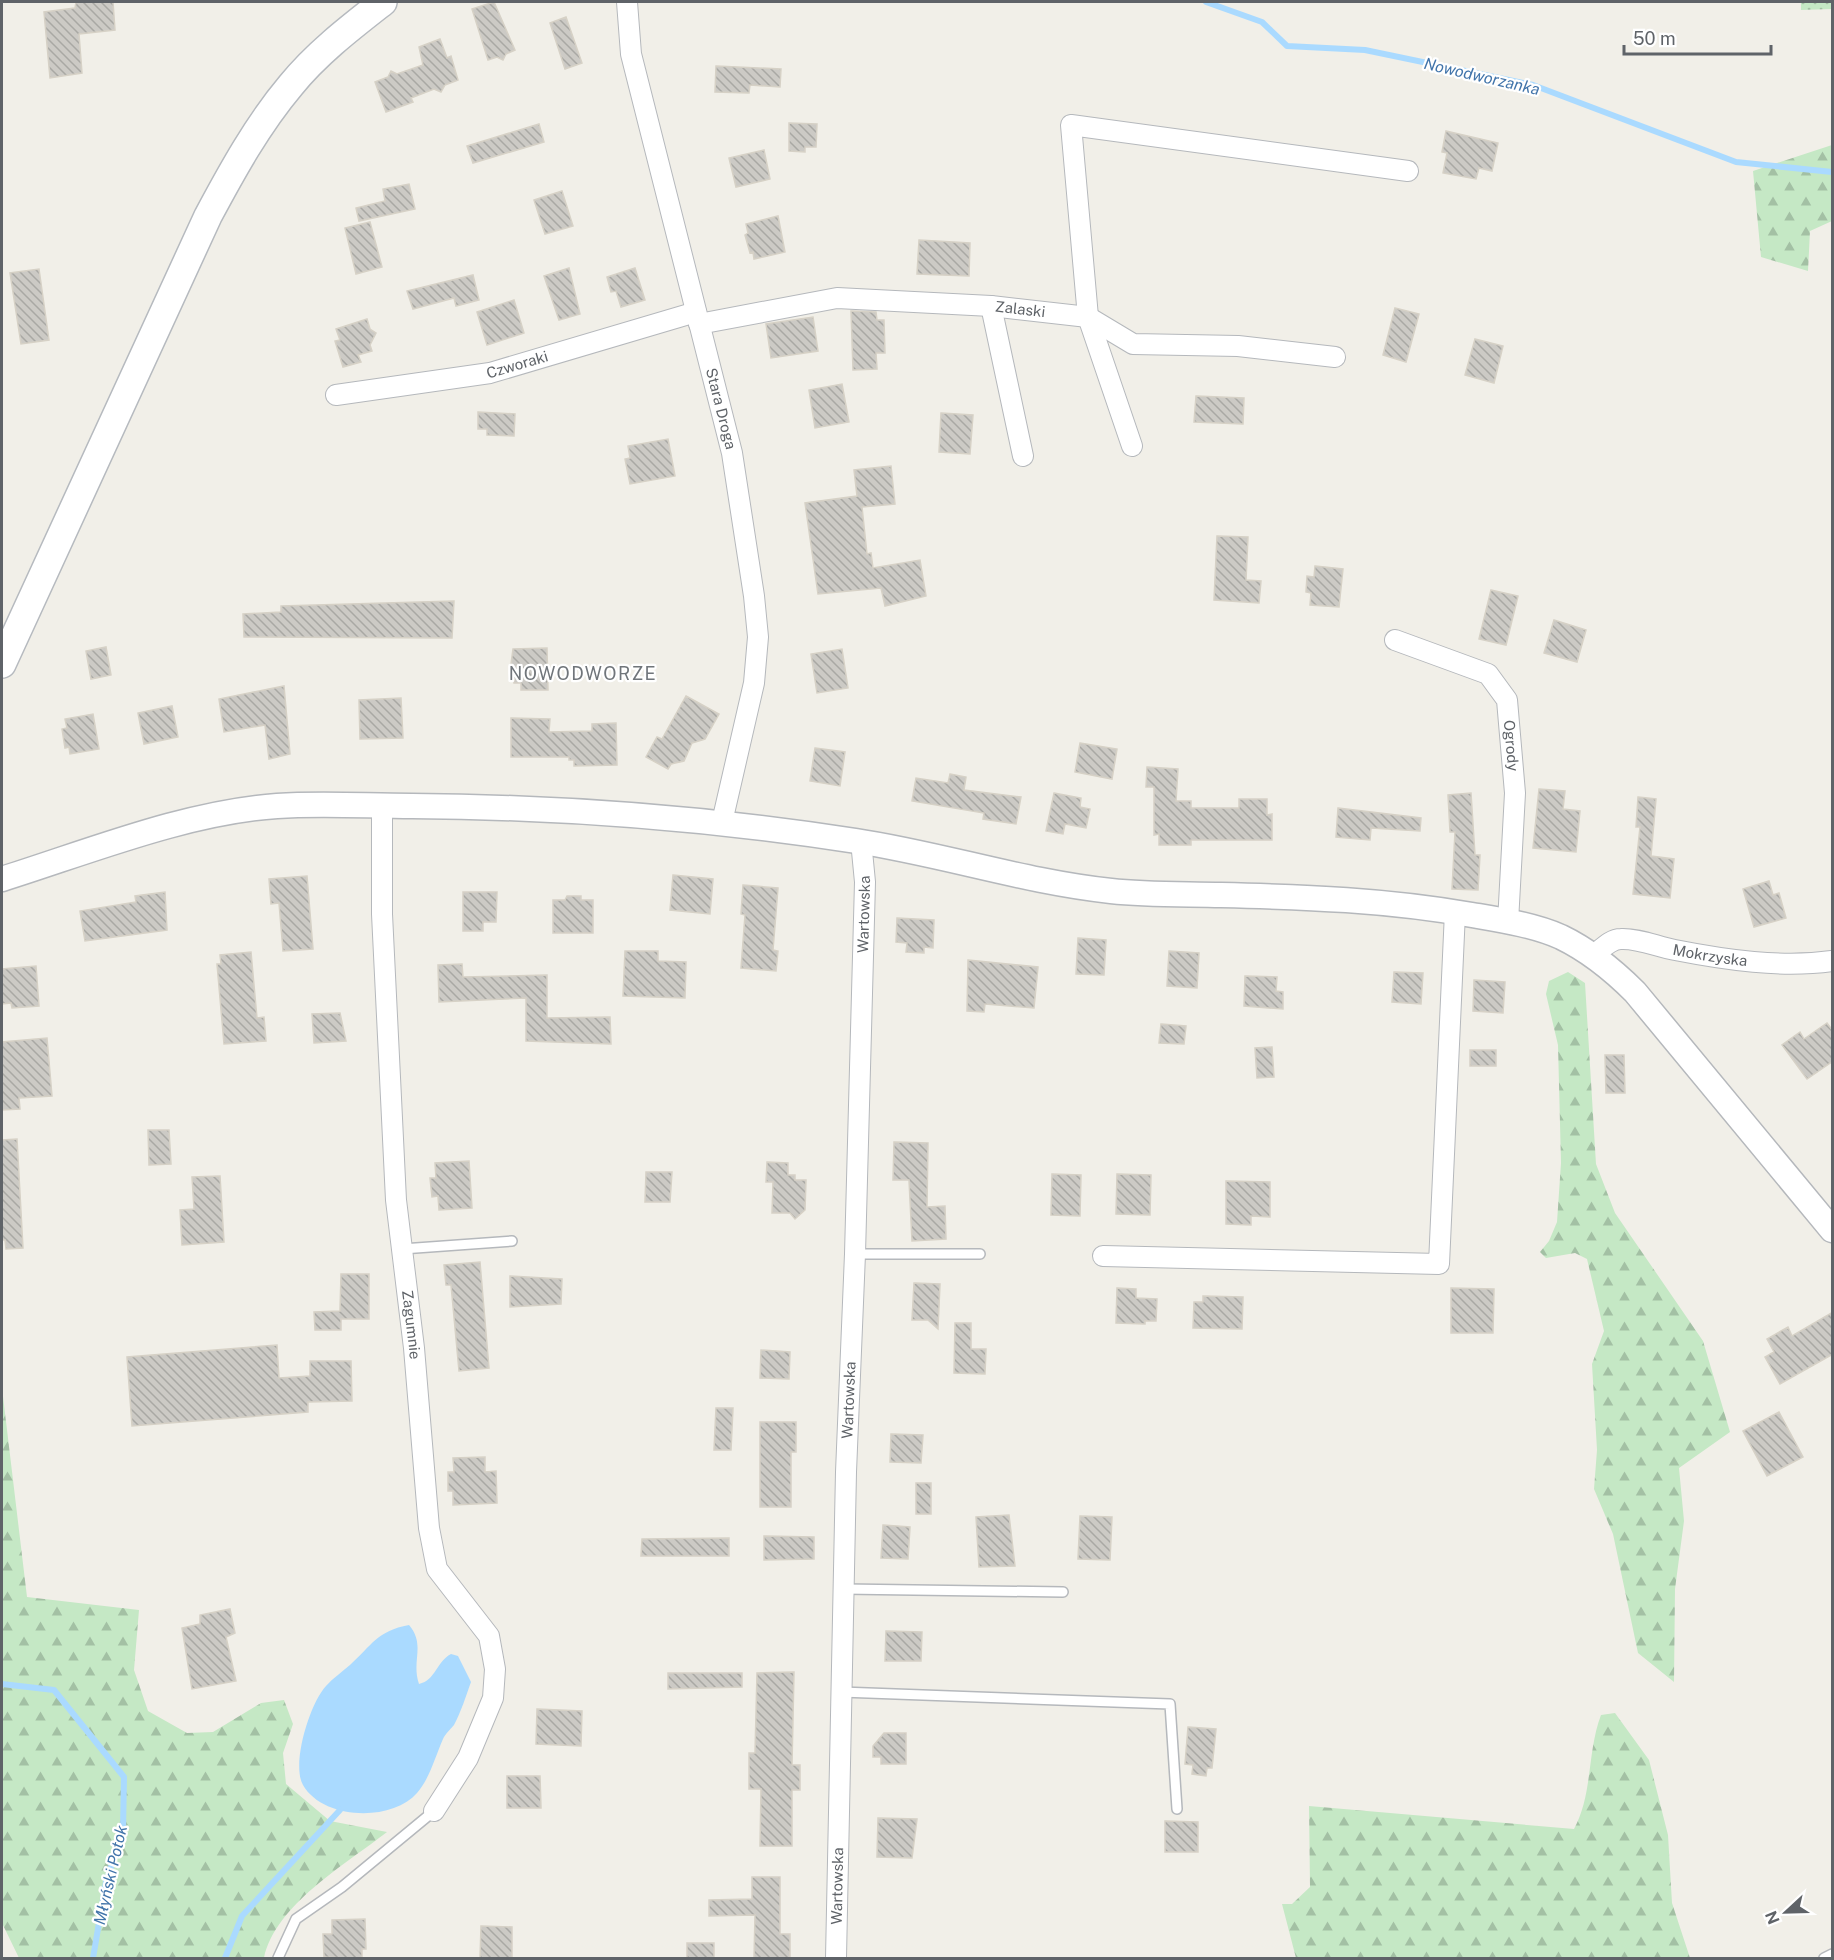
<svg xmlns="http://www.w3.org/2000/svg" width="1834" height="1960" font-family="'Public Sans',sans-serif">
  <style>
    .grass { fill: url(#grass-dots) }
    .forest { fill: url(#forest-firs) }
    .water { fill: #aadaff }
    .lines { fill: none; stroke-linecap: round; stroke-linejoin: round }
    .stream { stroke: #aadaff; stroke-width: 6 }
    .building { fill: url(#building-back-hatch); stroke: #d6d1c6; stroke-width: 1.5 }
    .service-casing { stroke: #b5b8bc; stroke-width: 12 }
    .minor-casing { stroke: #b5b8bc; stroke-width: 22 }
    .tertiary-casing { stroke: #b5b8bc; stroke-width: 27 }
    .secondary-casing { stroke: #b6babf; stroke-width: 30 }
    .service { stroke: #fff; stroke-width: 9 }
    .minor { stroke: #fff; stroke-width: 20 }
    .tertiary { stroke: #fff; stroke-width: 24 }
    .secondary { stroke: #fff; stroke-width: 27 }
    .labels { text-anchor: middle; stroke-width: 4.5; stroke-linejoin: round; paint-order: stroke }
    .street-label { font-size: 15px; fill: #5f6368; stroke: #fff }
    .water-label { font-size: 16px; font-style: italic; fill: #4174aa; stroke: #fff }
    .quarter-label { font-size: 18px; letter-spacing: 1.5px; fill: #70757a; stroke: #fff }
  </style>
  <defs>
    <pattern id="grass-dots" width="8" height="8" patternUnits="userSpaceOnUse" patternTransform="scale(1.5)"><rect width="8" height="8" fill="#c5e8c5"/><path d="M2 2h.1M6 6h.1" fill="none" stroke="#a3c0a4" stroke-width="1.8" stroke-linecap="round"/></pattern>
    <pattern id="forest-firs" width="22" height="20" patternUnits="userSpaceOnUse" patternTransform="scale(1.5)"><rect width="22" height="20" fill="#c5e8c5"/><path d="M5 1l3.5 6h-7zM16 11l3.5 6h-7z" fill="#a3c0a4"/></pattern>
    <pattern id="building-back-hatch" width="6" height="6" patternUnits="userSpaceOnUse" patternTransform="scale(1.5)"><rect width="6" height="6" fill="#cccac5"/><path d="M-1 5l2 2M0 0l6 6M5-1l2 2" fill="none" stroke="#a9a8a4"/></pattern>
  </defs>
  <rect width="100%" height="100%" fill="#f1efe8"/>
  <!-- grass -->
  <path class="grass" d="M1801,2H1832V9L1801,10Z"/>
  <!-- forest -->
  <path class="forest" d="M1832,145V221L1810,231L1808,271L1761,257L1753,171Z
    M1568,972L1585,983L1596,1164L1615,1213L1703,1341L1730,1432L1679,1468L1684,1521L1675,1589L1674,1682L1638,1653L1613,1534L1594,1489L1597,1450L1592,1364L1604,1331L1587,1259L1575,1253L1546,1258L1540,1252L1549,1241L1557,1222L1561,1163L1558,1045L1546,994L1549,981Z
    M2,1388L27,1597L139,1610L134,1670L148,1711L187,1733L213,1732L261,1703L284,1700L293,1724L283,1753L286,1784L330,1821L387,1832C346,1864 275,1905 264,1958H19L2,1923Z
    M1615,1713L1649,1760L1668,1835L1672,1903L1690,1958H1296L1282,1904H1292L1310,1887L1309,1806L1574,1829C1593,1794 1587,1752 1601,1715Z"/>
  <!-- water -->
  <path class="water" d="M409,1625C426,1645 411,1661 419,1684C436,1680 436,1662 451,1654L458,1656L471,1682C466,1696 461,1712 454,1725C450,1730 445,1734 443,1739C435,1757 430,1778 417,1793C392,1822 323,1820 303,1785C291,1764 310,1703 326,1686C333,1678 342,1672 350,1665C372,1645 377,1631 409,1625Z"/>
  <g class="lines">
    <!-- stream -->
    <path class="stream" d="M1206,2L1262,22L1287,46L1365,50L1533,85L1736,162L1832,172
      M2,1684L54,1690L124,1777L123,1831L106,1882L93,1958
      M225,1958L242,1916L340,1810"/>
  </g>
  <!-- building -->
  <path class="building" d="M76,2H113L115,30L79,34L82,73L50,78L44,12L75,8Z
    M494,2L515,50L506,54L503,60L497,57L488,60L472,9Z
    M566,17L582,63L565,69L550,23Z
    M440,39L447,58L451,56L458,80L445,85L441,92L434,89L411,98L413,102L386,112L375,82L388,77L391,71L397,74L423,65L419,47Z
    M716,66L781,69L780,87L750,85L749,93L715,92Z
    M789,123L817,124L816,147H805V152L789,151Z
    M539,124L544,142L473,163L467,146Z
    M1446,131L1498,143L1492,171L1479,168L1476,179L1443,173L1447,153L1442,152Z
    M764,150L770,179L736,187L729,158Z
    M409,184L415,209L359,221L356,208L385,201L383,189Z
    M562,191L573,226L545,234L534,200Z
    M778,216L785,252L754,259L753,252L750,253L745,235L748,233L746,224Z
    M370,222L382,267L356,274L345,228Z
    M919,240L970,243L969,276L917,274Z
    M569,268L580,314L559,320L544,276Z
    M635,268L645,300L621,307L616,291L611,292L607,277Z
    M39,269L49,340L21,344L10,273Z
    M473,275L479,300L456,306L454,298L413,309L407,291Z
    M514,300L524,333L487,345L477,312Z
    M1395,308L1419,314L1406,362L1383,355Z
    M851,311L876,312L877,320H884L885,353H876L877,369L853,370Z
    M813,317L818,351L771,358L766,324Z
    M367,319L370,329L376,333L370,345L372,351L358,355L361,362L343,367L335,341L340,340L336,329Z
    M1475,339L1503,346L1494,383L1465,375Z
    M842,384L849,422L815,428L809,390Z
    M1196,396L1244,398L1243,424L1194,422Z
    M478,412L515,414L514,436L487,435V429H478Z
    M941,413L973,415L970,454L939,452Z
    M668,439L675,476L630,484L625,459L630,458L628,446Z
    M891,466L895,504L862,507L867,554L871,553L873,568L920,560L926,596L885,606L881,588L818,594L805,503L857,496L854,470Z
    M1217,536L1248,537L1246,580L1261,581L1259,603L1214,600Z
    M1315,566L1343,569L1339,607L1310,605L1311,593L1306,592L1307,576L1314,577Z
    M1491,590L1518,596L1506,645L1479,639Z
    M454,601L452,638L244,637L243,614L281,612V606Z
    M1554,620L1586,630L1577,662L1544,653Z
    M106,647L111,675L91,679L86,651Z
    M547,648L548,690H521V683H514V679H509L513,649Z
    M842,649L848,688L817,693L811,654Z
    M284,686L290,754L269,759L265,725L224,732L219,699Z
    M686,696L719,714L705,739L692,743L684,761L671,764L668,769L646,757L657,737L662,739Z
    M401,698L403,738L360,739L359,700Z
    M172,706L178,737L144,744L138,713Z
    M93,714L99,749L70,754L69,747L65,748L62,729L67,728L65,719Z
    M511,718L550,719L549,732L592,731V724L616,723L617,765L574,766V760H569V757H511Z
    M1080,743L1117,749L1112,779L1075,772Z
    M815,748L845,752L840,786L810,781Z
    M1147,767L1178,769L1176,801H1191V808H1239V799H1267V815L1272,814V840H1191V845H1159V834L1154,835V787H1146Z
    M950,774L966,777L964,790L1021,797L1016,824L983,819L984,813L912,801L916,778L948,783Z
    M1539,789L1565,791L1563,809L1580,811L1576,852L1533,848Z
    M1054,793L1081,798L1080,807L1090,809L1086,828L1065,824L1063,834L1046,831Z
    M1471,793L1475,855H1480L1478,890L1452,889L1455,832H1450L1448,795Z
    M1638,797L1656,799L1651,856L1674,859L1670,898L1633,894L1640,827H1636Z
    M1338,808L1421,818L1420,831L1371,828L1370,840L1336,837Z
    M673,875L713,879L710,914L670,910Z
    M307,876L313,949L283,951L279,903L271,904L269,879Z
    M1769,881L1773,895L1779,893L1786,918L1754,927L1743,889Z
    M743,885L778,888L773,950L778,951L776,971L741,968L745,915L741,914Z
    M165,892L167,930L85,941L80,911L136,902L135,896Z
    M463,892H497L496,922H483V931H463Z
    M567,896H581V900H593V933H553V900H565Z
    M897,918L934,920L933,948L924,947V953L906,952L907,943L896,942Z
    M1078,938L1106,940L1104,975L1076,974Z
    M625,951H658V961L686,962L685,998L623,996Z
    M1169,951L1199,953L1197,988L1167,986Z
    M251,952L257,1018L264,1017L266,1041L224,1044L217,964H221L220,955Z
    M968,960L1038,967L1034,1008L985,1004L984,1012L967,1011Z
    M462,964L463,977L547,975V1018L610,1017L611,1044L526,1041V998L439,1002L438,965Z
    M36,966L39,1006L12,1008L11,1003L2,1004V969Z
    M1394,972L1423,973L1421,1004L1392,1002Z
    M1245,976L1277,977L1276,991L1283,992V1009L1244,1006Z
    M1474,980L1505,982L1503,1013L1473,1011Z
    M340,1013L346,1041L314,1043L312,1014Z
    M1827,1023L1833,1031V1061L1807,1079L1782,1045L1800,1032L1804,1039Z
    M1161,1024L1186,1026L1184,1044L1159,1043Z
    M47,1038L52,1096L19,1098L20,1109L2,1110V1042Z
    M1272,1047L1274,1077L1257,1078L1255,1048Z
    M1470,1050H1496V1066H1470Z
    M1605,1055H1624L1625,1093H1606Z
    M148,1130H169L171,1164L149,1165Z
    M17,1139L23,1248L6,1249L5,1240H2V1140Z
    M894,1142L928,1143L927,1207L945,1206L946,1239L912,1241L909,1180H893Z
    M469,1161L472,1208L439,1210L438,1196L432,1197L430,1178H436L435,1163Z
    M767,1162L788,1163V1175H795V1180H806L805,1210L795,1219L790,1213H772L773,1182H766Z
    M646,1172H672L670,1202H645Z
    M1052,1174L1081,1175L1080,1216L1051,1215Z
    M1117,1174L1151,1175L1150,1215L1116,1214Z
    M220,1176L224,1242L182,1245L180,1210L194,1209L192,1177Z
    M1226,1181L1270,1182V1217L1251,1216V1225L1226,1224Z
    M480,1262L489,1368L459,1371L451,1285H446L444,1265Z
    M341,1274H369V1319H341V1330H315L314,1312L340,1311Z
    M510,1276L562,1279L561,1304L510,1307Z
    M914,1283L940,1284L938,1329L928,1320H912Z
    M1117,1288L1136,1289V1298L1157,1299L1156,1321H1145V1324L1116,1323Z
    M1451,1288L1494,1289L1493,1333H1451Z
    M1203,1296L1243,1297L1242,1329L1193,1328L1194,1302H1203Z
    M1833,1312V1354L1780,1384L1765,1357L1774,1352L1767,1339L1788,1327L1792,1336Z
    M955,1323H971V1349H986L985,1374L954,1373Z
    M277,1345L279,1378L310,1376V1361H351L352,1401L308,1402V1412L132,1426L127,1357Z
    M761,1350L790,1352L789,1379L760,1378Z
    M716,1408H733L731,1450H714Z
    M1779,1412L1803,1457L1767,1476L1743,1431Z
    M760,1422H796V1452H791V1507H760Z
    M891,1434L923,1435L921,1463L890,1462Z
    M485,1457V1472L496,1471L497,1503L453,1505V1491H448V1472H454L453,1458Z
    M916,1483H931V1514H916Z
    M1009,1515L1015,1566L979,1567L976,1517Z
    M1080,1516L1112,1517L1110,1560L1078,1559Z
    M883,1525L910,1527L908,1559L881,1558Z
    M764,1536L814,1537V1559L764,1560Z
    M729,1538V1556H641L642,1539Z
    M230,1609L235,1633L226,1637L236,1681L192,1689L182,1628L200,1624V1615Z
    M886,1631L922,1632L921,1661H885Z
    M794,1672L792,1765H800V1790H792V1846H760L761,1789H749V1753H755L757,1673Z
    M668,1673H742V1687L668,1689Z
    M537,1709L582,1711L581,1746L536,1744Z
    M1188,1727L1216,1729L1212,1768H1207L1206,1776L1192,1774L1193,1765L1185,1764Z
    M884,1733H906V1764H881V1757H873V1746Z
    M507,1776H540L541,1808H507Z
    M878,1818L917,1819L912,1858L877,1857Z
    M1165,1821L1198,1822V1852H1165Z
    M752,1877H780V1934H790V1959H754L755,1915L709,1916V1900L752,1899Z
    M365,1919L366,1949H362V1959L324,1957L323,1934H332V1920Z
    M481,1926L512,1927V1959H480Z
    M687,1943H714V1959H687Z"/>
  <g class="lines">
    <defs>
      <path id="service" d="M402,1249L512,1241
        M855,1254H980
        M844,1589L1063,1592
        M841,1692L1170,1704L1177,1809
        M278,1958L296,1919L342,1887L434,1811
        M1824,1958L1832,1954"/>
      <g id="minor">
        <path id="s1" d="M627,2L631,54L732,453L754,596L758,637L754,683L722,822"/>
        <path d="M991,306L1023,456"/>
        <path id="s2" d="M699,324L837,298L991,306L1088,317L1133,344L1238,346L1335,357"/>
        <path id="s3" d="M336,395L490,373L696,312"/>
        <path d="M1132,446L1088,317L1071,125L1408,171"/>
        <path id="s4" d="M1395,640L1488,674L1507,700L1515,793L1508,922"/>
        <path id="s5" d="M382,806V914L396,1200L414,1348L429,1528L437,1569L489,1636L495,1669L493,1698L468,1758L434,1811"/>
        <path id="s6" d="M1594,955C1602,949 1610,939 1621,939C1638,938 1658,947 1675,950C1726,960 1781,968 1832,961"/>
        <path d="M1103,1256L1439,1264L1455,912"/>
        <path id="s7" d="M836,1958L846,1472L855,1254L865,882L861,841"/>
      </g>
      <path id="tertiary" d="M2,879C88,852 187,812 277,806C322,803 367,806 412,806C561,807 708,818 856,841C942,854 1025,882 1111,891C1147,895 1184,894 1221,895C1305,897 1388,900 1472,915C1501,920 1534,925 1561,937C1590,951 1613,970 1635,992L1832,1230"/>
      <path id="secondary" d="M2,664L208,216C232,171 258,124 291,85C317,53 351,27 383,2"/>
    </defs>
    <!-- service casing -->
    <use href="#service" class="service-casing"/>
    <!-- minor casing -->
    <use href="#minor" class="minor-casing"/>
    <!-- tertiary casing -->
    <use href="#tertiary" class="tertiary-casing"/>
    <!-- secondary casing -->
    <use href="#secondary" class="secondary-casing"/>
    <!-- service -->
    <use href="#service" class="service"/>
    <!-- minor -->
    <use href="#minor" class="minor"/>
    <!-- tertiary -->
    <use href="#tertiary" class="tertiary"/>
    <!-- secondary -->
    <use href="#secondary" class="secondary"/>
  </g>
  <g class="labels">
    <!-- street labels -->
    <g class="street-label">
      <text dy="5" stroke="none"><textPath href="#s2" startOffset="324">Zalaski</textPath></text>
      <text dy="5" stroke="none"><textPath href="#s3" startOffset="184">Czworaki</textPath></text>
      <text dy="5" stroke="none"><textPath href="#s1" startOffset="418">Stara Droga</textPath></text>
      <text dy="5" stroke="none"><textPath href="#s4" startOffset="177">Ogrody</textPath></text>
      <text dy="5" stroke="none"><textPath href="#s7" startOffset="1044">Wartowska</textPath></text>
      <text dy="5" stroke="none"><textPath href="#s6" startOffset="123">Mokrzyska</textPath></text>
      <text dy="5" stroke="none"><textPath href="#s5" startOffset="520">Zagumnie</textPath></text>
      <text dy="5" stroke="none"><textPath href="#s7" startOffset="558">Wartowska</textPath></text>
      <text dy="5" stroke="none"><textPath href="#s7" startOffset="72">Wartowska</textPath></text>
    </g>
    <!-- water labels -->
    <g class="water-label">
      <text transform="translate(1482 76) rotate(13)" y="6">Nowodworzanka</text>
      <text transform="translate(110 1875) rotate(-77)" y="6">Młyński Potok</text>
    </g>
    <!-- quarter labels -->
    <g class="quarter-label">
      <text x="583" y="680">NOWODWORZE</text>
    </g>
  </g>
  <!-- border -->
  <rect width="1834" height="1960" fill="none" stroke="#5f6368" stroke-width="6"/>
  <!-- north arrow -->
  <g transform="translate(1786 1912) rotate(248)" stroke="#ffffff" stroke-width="4.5" paint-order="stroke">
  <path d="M0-4.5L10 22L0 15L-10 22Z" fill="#5f6368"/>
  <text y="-9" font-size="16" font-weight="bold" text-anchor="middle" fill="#5f6368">N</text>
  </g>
  <!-- scale -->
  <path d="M1624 45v9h147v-9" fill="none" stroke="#5f6368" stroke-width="3"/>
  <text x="1633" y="45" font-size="18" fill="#5f6368" stroke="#ffffff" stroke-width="4.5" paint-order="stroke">50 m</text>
</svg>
